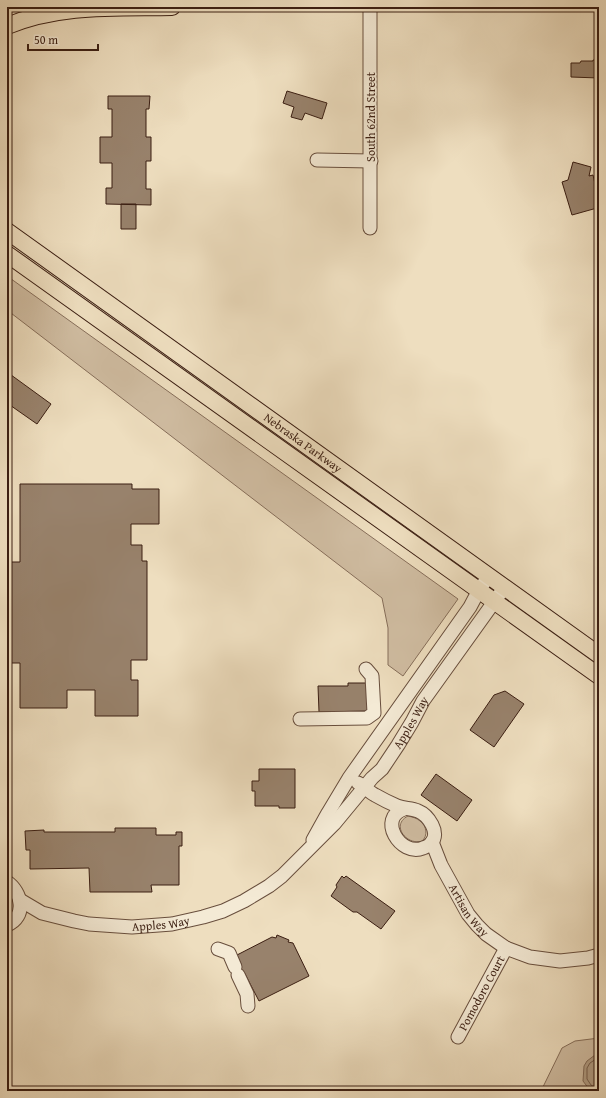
<svg xmlns="http://www.w3.org/2000/svg" width="606" height="1098" font-family="'Gentium Book Plus',serif">
  <style>
    .green { fill: #d0bda2; stroke: #866e5a }
    .water { fill: #b19d84; stroke: #826a56 }
    .lines { fill: none; stroke-linecap: round; stroke-linejoin: round }
    .shore { stroke: #765e4b; stroke-width: 1 }
    .building { fill: #98826c; stroke: #3b1e12 }
    .minor-casing { stroke: #684e3d; stroke-width: 15 }
    .major-casing { stroke: #3b1e12; stroke-width: 18 }
    .minor { stroke: #f4ead5; stroke-width: 13 }
    .major { stroke: #eedebf; stroke-width: 16 }
    .labels { text-anchor: middle; stroke-width: 3; stroke-linejoin: round; paint-order: stroke }
    .street-label { font-size: 12px; fill: #3b1e12; stroke: #f4ead5 }
  </style>
  <rect width="100%" height="100%" fill="#eedebf"/>
  <filter id="stains"><feTurbulence type="fractalNoise" baseFrequency=".005" numOctaves="4"/><feColorMatrix values="0 0 0 0 .2 0 0 0 0 .09 0 0 0 0 .02 0 0 0 .5 -.17"/></filter>
  <radialGradient id="worn" r=".72"><stop offset=".6" stop-color="#630" stop-opacity="0"/><stop offset="1" stop-color="#630" stop-opacity=".3"/></radialGradient>
  <!-- green -->
  <path class="green" d="M7,276L458,599L403,676L388,665V628L382,598L7,310Z
    M408,816C412,817 417,818 420,821C427,826 428,836 422,841C407,846 390,825 408,816Z
    M599,1038V1091H541L562,1048L575,1041Z"/>
  <!-- water -->
  <path class="water" d="M599,1052V1091H598L589,1089L583,1081L584,1066L587,1061Z"/>
  <g class="lines">
    <!-- shore -->
    <path class="shore" d="M595,1091L594,1087L591,1085L587,1079V1068L590,1063L599,1057"/>
  </g>
  <!-- building -->
  <path class="building" d="M593,60H599V78L571,77V63H580L581,61H593Z
    M287,91L327,103L322,119L305,113L302,120L291,117L294,107L283,103Z
    M108,96H150L149,109H146V137H151V161H146V189H151V205L106,204V188H112V163H100V137H112V109H108Z
    M573,162L591,167L589,176L593,175L598,197L595,198L597,208L572,215L562,182L568,180Z
    M121,204H136V229H121Z
    M7,372L51,404L37,424L7,403Z
    M20,484H132V489H159V524H131V545H142V561H147V660H131V680H138V716H95V690H67V708H20V663H7V562H20Z
    M348,683H367L370,711L319,712L318,686H348Z
    M505,691L524,704L494,747L470,730L494,695Z
    M259,769H295V808H279V806H255V791H252V781H259Z
    M436,774L472,800L457,821L421,795Z
    M115,828H156V835H176V832H182V846H179V885H151L152,892H90L89,868L30,869V850H26L25,831L44,830V832H115Z
    M342,876L344,878L346,876L395,911L381,929L357,912H353L331,896L337,887L336,885Z
    M277,935L289,940L288,942L293,943L309,976L259,1001L244,972L234,977L230,970L241,964L237,955L272,937L276,938Z"/>
  <g class="lines">
    <defs>
      <g id="minor">
        <path d="M317,160L371,161"/>
        <path d="M370,228V7"/>
        <path d="M300,719L367,718L374,713L372,676L366,669"/>
        <path d="M358,783C364,786 369,792 375,795C382,799 390,803 397,806C404,809 411,808 418,811C428,815 441,833 431,843C429,846 426,847 423,848C400,857 377,818 404,809"/>
        <path d="M313,840L328,813L349,778L470,607L479,590L489,576"/>
        <path id="s1" d="M432,842L441,865L468,914L477,925L486,934L506,948L530,957L560,961L588,958L599,955"/>
        <path d="M7,882C22,892 27,917 7,925"/>
        <path id="s2" d="M20,900L42,913L74,921L89,924L132,927L172,924L203,917L223,911L244,901L269,886L282,876L334,824L372,778L382,769L398,745L412,722L423,701L504,588"/>
        <path d="M218,949L229,953L235,967"/>
        <path d="M238,975L247,994L248,1006"/>
        <path id="s3" d="M458,1037L506,948"/>
      </g>
      <g id="major">
        <path d="M7,26C60,4 116,8 172,7"/>
        <path id="s4" d="M7,231L599,655"/>
        <path d="M7,254L599,676"/>
      </g>
    </defs>
    <!-- minor casing -->
    <use href="#minor" class="minor-casing"/>
    <!-- major casing -->
    <use href="#major" class="major-casing"/>
    <!-- minor -->
    <use href="#minor" class="minor"/>
    <!-- major -->
    <use href="#major" class="major"/>
  </g>
  <g class="labels">
    <!-- street labels -->
    <g class="street-label">
      <text transform="translate(371 117) rotate(-90)" y="4">South 62nd Street</text>
      <text dy="4" stroke="none"><textPath href="#s4" startOffset="364">Nebraska Parkway</textPath></text>
      <text dy="4" stroke="none"><textPath href="#s2" startOffset="480">Apples Way</textPath></text>
      <text dy="4" stroke="none"><textPath href="#s1" startOffset="78">Artisan Way</textPath></text>
      <text dy="4" stroke="none"><textPath href="#s2" startOffset="146">Apples Way</textPath></text>
      <text dy="4" stroke="none"><textPath href="#s3" startOffset="50">Pomodoro Court</textPath></text>
    </g>
  </g>
  <!-- margin -->
  <rect width="606" height="1098" fill="none" stroke="#eedebf" stroke-width="24"/>
  <rect x="8" y="8" width="590" height="1082" fill="none" stroke="#3b1e12" stroke-width="2"/>
  <rect x="12" y="12" width="582" height="1074" fill="none" stroke="#3b1e12"/>
  <!-- scale -->
  <path d="M28 44v6h70v-6" fill="none" stroke="#3b1e12" stroke-width="2"/>
  <text x="34" y="44" font-size="12" fill="#3b1e12" stroke="#f4ead5" stroke-width="3" paint-order="stroke">50 m</text>
  <rect width="100%" height="100%" filter="url(#stains)"/>
  <rect width="100%" height="100%" fill="url(#worn)"/>
</svg>
